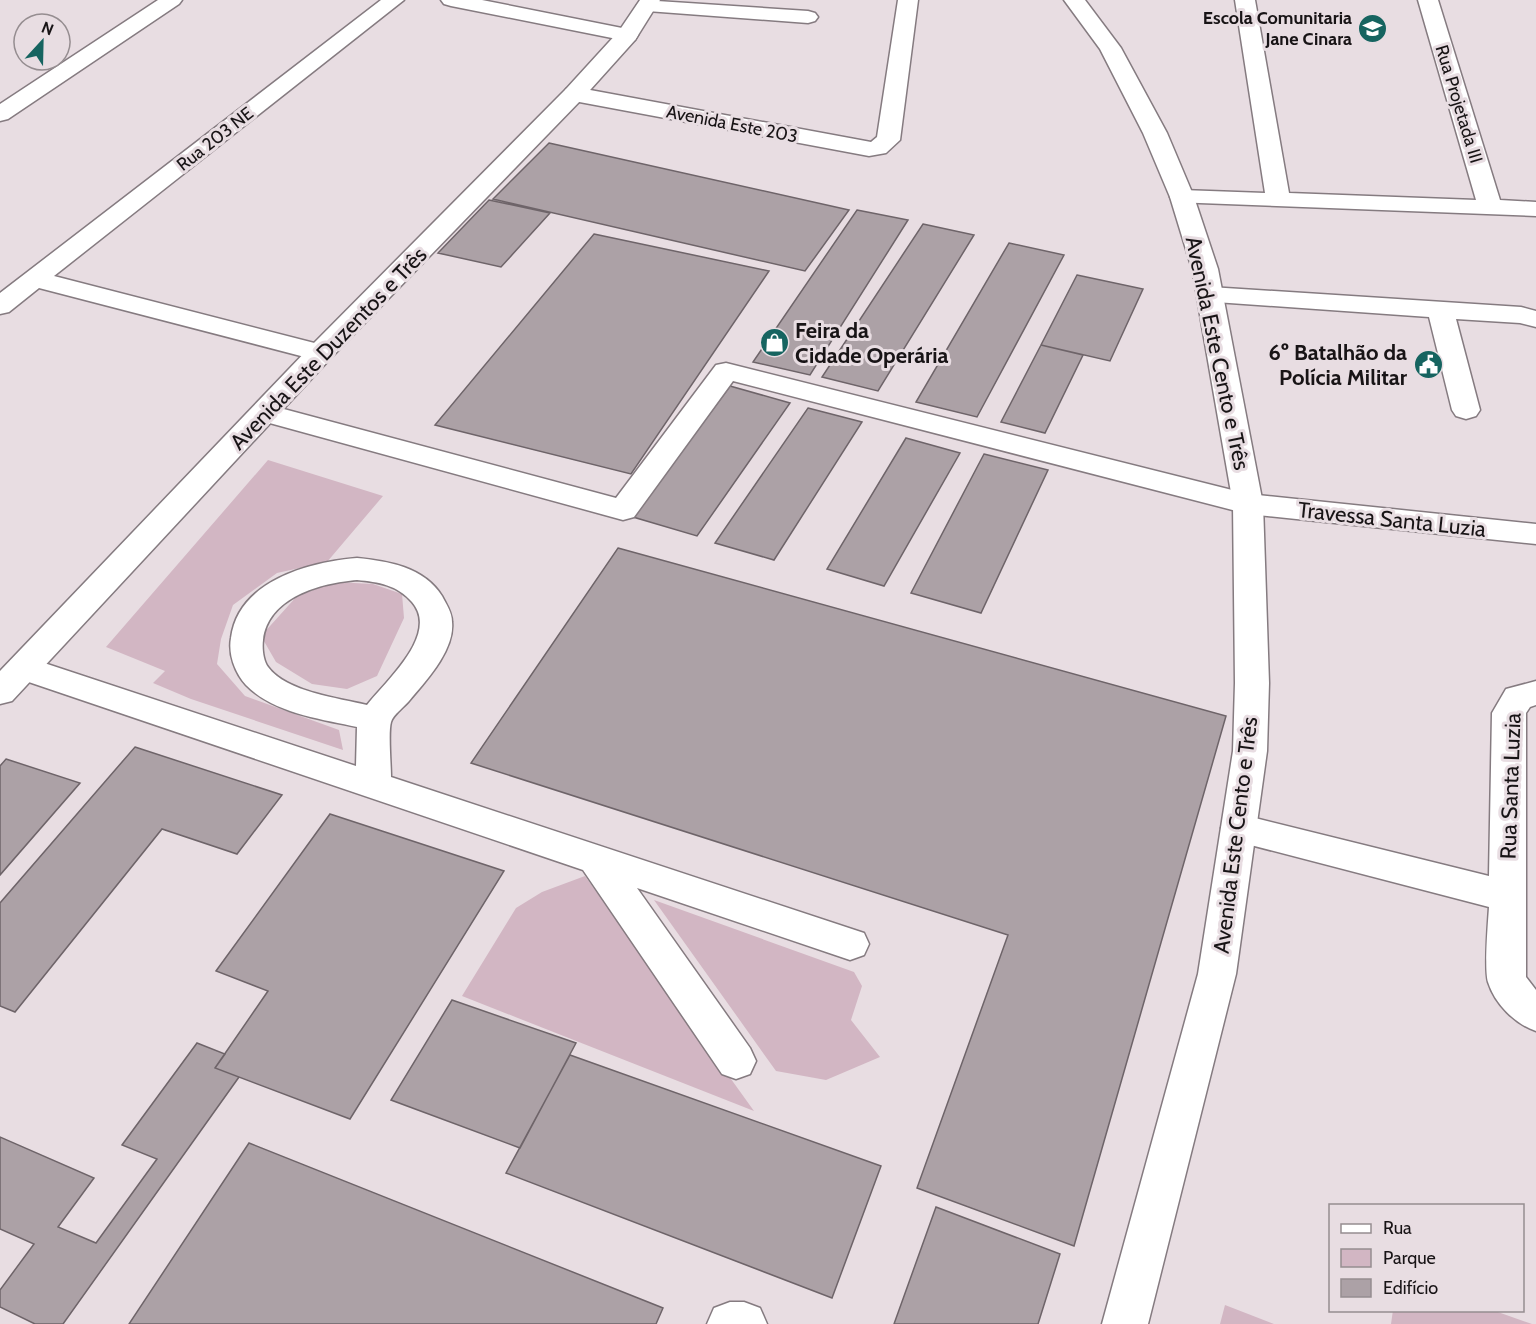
<svg xmlns="http://www.w3.org/2000/svg" width="1536" height="1324" font-family="Cabin,sans-serif">
  <style>
    .green { fill: #d2b6c3 }
    .building { fill: #aca1a6; stroke: #6e6469; stroke-width: 1.5 }
    .lines { fill: none; stroke-linecap: round; stroke-linejoin: round }
    .minor-casing { stroke: #857b80; stroke-width: 3 }
    .major-casing { stroke: #857b80; stroke-width: 3 }
    .minor { fill: #fff; fill-rule: evenodd }
    .major { fill: #fff; fill-rule: evenodd }
    .labels { text-anchor: middle; stroke-width: 6; stroke-linejoin: round; paint-order: stroke }
    .far-poi-label { font-size: 18px; font-weight: bold; fill: #181416; stroke: #e8dde2; text-anchor: end }
    .far-street-label { font-size: 18px; fill: #181416; stroke: #e8dde2 }
    .poi-label { font-size: 22px; font-weight: bold; fill: #181416; stroke: #e8dde2; text-anchor: start }
    .street-label { font-size: 22px; fill: #181416; stroke: #e8dde2 }
  </style>
  <rect width="100%" height="100%" fill="#e8dde2"/>
  <!-- green -->
  <path class="green" d="M268,460L383,496L327,562L277,573L233,605L221,639L217,664L245,696L339,730L343,750L191,699L153,683L165,671L106,647Z
    M335,582L373,584L402,594L404,618L377,676L347,689L312,684L276,662L261,636L297,596Z
    M585,876L754,1111L462,996L516,908L542,892Z
    M654,900L854,972L862,986L851,1020L880,1057L826,1080L776,1071Z
    M1225,1305L1274,1324H1220Z
    M1393,1310L1495,1311L1532,1324H1391Z"/>
  <!-- building -->
  <path class="building" d="M549,143L849,210L805,271L493,199Z
    M489,200L550,213L501,267L438,253Z
    M857,210L908,220L810,375L753,362Z
    M923,224L974,235L878,391L822,377Z
    M594,234L769,271L631,474L435,425Z
    M1009,243L1064,255L977,417L916,402Z
    M1077,275L1143,289L1110,361L1041,345Z
    M1041,345L1083,355L1045,433L1001,422Z
    M730,386L790,403L697,536L633,517Z
    M808,408L862,422L774,560L715,543Z
    M906,438L960,453L884,586L827,569Z
    M984,454L1048,470L981,613L911,593Z
    M618,548L1226,716L1074,1246L917,1188L1008,935L471,763Z
    M135,747L282,795L237,854L162,829L15,1012L0,1006V903Z
    M6,759L80,783L0,875V766Z
    M330,814L504,871L350,1119L215,1068L268,991L216,971Z
    M452,1000L576,1043L520,1148L391,1100Z
    M197,1043L225,1054L215,1068L239,1077L63,1324H35L0,1307V1290L34,1244L0,1229V1137L94,1178L58,1227L96,1243L157,1159L122,1145Z
    M570,1055L881,1166L832,1298L506,1173Z
    M249,1143L663,1308L656,1324H129Z
    M936,1207L1060,1254L1038,1324H894Z"/>
  <g class="lines">
    <defs>
      <path id="minor" d="M158,0H182L179,4L8,119L0,121V104Z
        M381,0H404L54,276L330,347L334,353L330,359L320,361L39,288L9,312L0,314V293Z
        M441,0H482L627,29L635,30L638,35L635,40L627,41L451,6L444,4Z
        M642,0L808,11L815,13L818,17L815,21L808,23L647,11L640,9L637,5Z
        M898,0H918L900,140L886,153L869,156L574,101L566,99L563,94L566,89L574,87L871,142L877,137Z
        M1235,0H1255L1289,193L1476,200L1418,0H1438L1500,200L1536,202V216L1173,202L1170,197L1173,192L1182,190L1265,193Z
        M1210,287L1521,307L1536,311V327L1520,323L1456,319L1480,410L1476,416L1466,419L1456,416L1452,410L1429,317L1201,301L1197,295L1201,289Z
        M726,363L1248,494L1536,524V544L1248,514L733,381L634,517L623,520L255,419L251,413L255,407L265,404L616,498L716,365Z
        M357,558C388,561 424,567 442,596C446,604 452,612 452,622C455,650 426,681 409,701C404,707 393,715 391,722C388,732 391,765 391,777L864,933L869,944L864,955L850,960L637,888L750,1048L756,1061L750,1074L736,1079L722,1074L583,870L11,676L6,668L11,660L23,656L356,766L357,727C321,719 273,713 246,685C235,673 228,654 231,638C238,581 309,562 357,558ZM357,580C379,582 397,585 412,602C440,634 386,681 367,705C339,698 286,692 268,667C263,660 262,648 263,640C268,597 321,583 357,580Z
        M1536,681V705L1530,707L1526,713V977L1536,990V1031C1515,1024 1495,1004 1488,982C1484,969 1488,923 1489,907L1239,842L1226,838L1221,828L1226,818L1239,814L1489,876L1492,713L1506,689Z
        M730,1302H744L760,1308L767,1324H707L714,1308Z"/>
      <path id="major" d="M640,0H660L635,40L582,99L330,359L12,701L0,704V671L310,347L566,89L619,31Z
        M1064,0H1085L1121,48L1167,133L1194,197L1218,269L1263,504L1269,683L1267,751L1236,974L1148,1324H1102L1198,974L1233,751L1235,683L1233,504L1192,269L1170,197L1143,133L1100,49Z"/>
    </defs>
    <!-- minor casing -->
    <use href="#minor" class="minor-casing"/>
    <!-- major casing -->
    <use href="#major" class="major-casing"/>
    <!-- minor -->
    <use href="#minor" class="minor"/>
    <!-- major -->
    <use href="#major" class="major"/>
  </g>
  <!-- icons -->
  <defs>
    <symbol id="school-disc" viewBox="-11 -11 22 22"><circle r="9.5" fill="#166460" stroke="#e8dde2"/><path d="M0-5L7-2L0 1L-7-2ZM-4 1L0 2.5L4 1V4Q0 6-4 4Z" fill="#fff"/></symbol>
    <symbol id="shop-disc" viewBox="-11 -11 22 22"><circle r="9.5" fill="#166460" stroke="#e8dde2"/><path d="M-5-2.5h2.3a2.7 3.5 0 0 1 5.4 0H5L5.5 6h-11ZM-1.5-2.5h3a1.5 2.3 0 0 0-3 0Z" fill="#fff"/></symbol>
    <symbol id="civic-disc" viewBox="-11 -11 22 22"><circle r="9.5" fill="#166460" stroke="#e8dde2"/><path d="M-.6-6.5H3V-4.5H.6V-3L4-1V1h2V6H-6V1h2V-1L-.6-3ZM-1.2 2.5V6h2.4V2.5Z" fill="#fff"/></symbol>
  </defs>
  <g fill-rule="evenodd">
    <use href="#school-disc" x="1356" y="12" width="33" height="33"/>
    <use href="#shop-disc" x="758" y="326" width="33" height="33"/>
    <use href="#civic-disc" x="1412" y="348" width="33" height="33"/>
  </g>
  <g class="labels">
    <!-- far-poi labels -->
    <g class="far-poi-label">
      <text x="1352" y="24">Escola Comunitaria<tspan x="1352" dy="21">Jane Cinara</tspan></text>
    </g>
    <!-- far-street labels -->
    <g class="far-street-label">
      <text transform="translate(1459 104) rotate(73)" y="6">Rua Projetada III</text>
      <text transform="translate(732 124) rotate(11)" y="6">Avenida Este 203</text>
      <text transform="translate(215 139) rotate(-38)" y="6">Rua 203 NE</text>
    </g>
    <!-- poi labels -->
    <g class="poi-label">
      <text x="795" y="338">Feira da<tspan x="795" dy="25">Cidade Operária</tspan></text>
      <text x="1407" y="360" text-anchor="end">6º Batalhão da<tspan x="1407" dy="25">Polícia Militar</tspan></text>
    </g>
    <!-- street labels -->
    <g class="street-label">
      <text transform="translate(328 348) rotate(-46)" y="8">Avenida Este Duzentos e Três</text>
      <text transform="translate(1218 353) rotate(78)" y="8">Avenida Este Cento e Três</text>
      <text transform="translate(1392 519) rotate(6)" y="8">Travessa Santa Luzia</text>
      <text transform="translate(1510 786) rotate(-88)" y="8">Rua Santa Luzia</text>
      <text transform="translate(1235 835) rotate(-83)" y="8">Avenida Este Cento e Três</text>
    </g>
  </g>
  <!-- legend -->
  <rect x="1329" y="1204" width="195" height="108" fill="#e8dde2" stroke="#958d90" stroke-width="1.5"/>
  <rect x="1341" y="1224" width="30" height="9" fill="#ffffff" stroke="#958d90" stroke-width="1.5"/>
  <text x="1383" y="1234" font-size="18" fill="#181416">Rua</text>
  <rect x="1341" y="1249" width="30" height="18" fill="#d2b6c3" stroke="#958d90" stroke-width="1.5"/>
  <text x="1383" y="1264" font-size="18" fill="#181416">Parque</text>
  <rect x="1341" y="1279" width="30" height="18" fill="#aca1a6" stroke="#958d90" stroke-width="1.5"/>
  <text x="1383" y="1294" font-size="18" fill="#181416">Edifício</text>
  <!-- north arrow -->
  <g transform="translate(42 42) rotate(22)"><circle r="28" fill="#e8dde2" stroke="#958d90" stroke-width="1.5"/>
  <path d="M0-4.5L10 22L0 15L-10 22Z" fill="#166460"/>
  <text y="-9" font-size="16" font-weight="bold" text-anchor="middle" fill="#181416">N</text>
  </g>
</svg>
